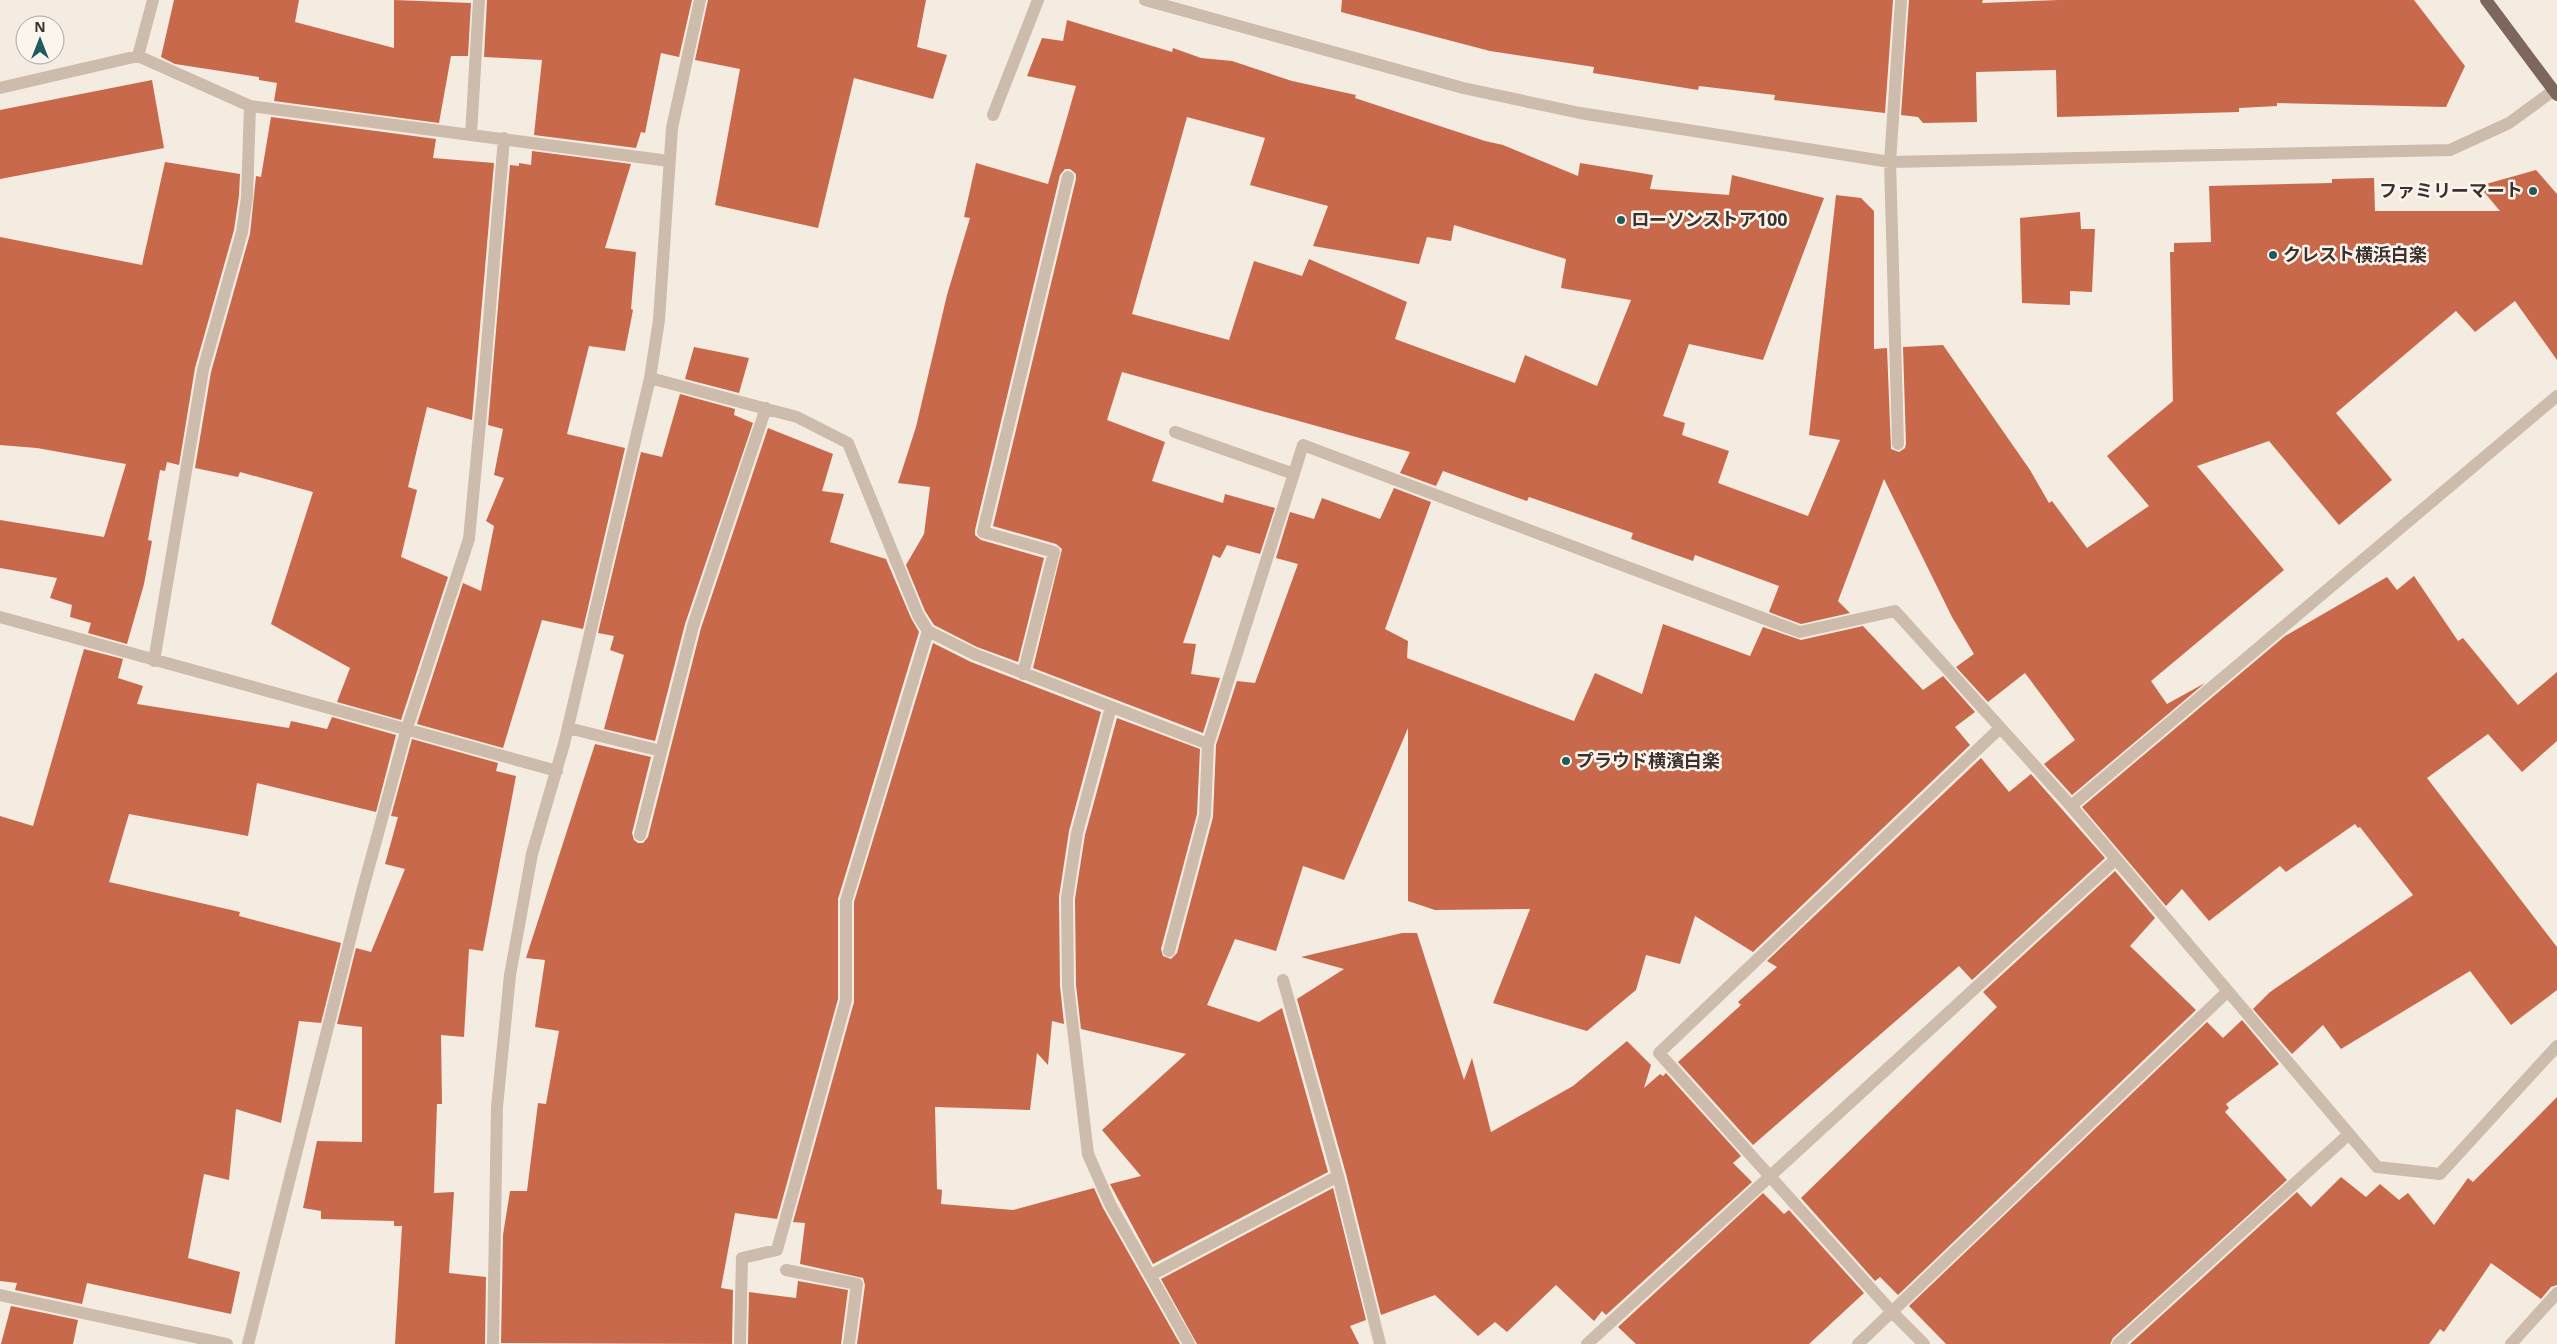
<svg xmlns="http://www.w3.org/2000/svg" width="2557" height="1344" font-family="'Noto Sans','Noto Sans JP',sans-serif">
  <style>
    .building { fill: #c8694b; fill-rule: evenodd }
    .lines { fill: none; stroke-linecap: round; stroke-linejoin: round }
    .minor { stroke: #cdbbac; stroke-width: 12 }
    .major { stroke: #7d675c; stroke-width: 12 }
    .poi-dot { fill: #1f5a5e; stroke: #fbf5ee; stroke-width: 2 }
    .labels { text-anchor: middle; stroke-width: 5; stroke-linejoin: round; paint-order: stroke }
    .poi-label { font-size: 18px; font-weight: bold; fill: #3b302b; stroke: #fbf5ee; text-anchor: start }
  </style>
  <rect width="100%" height="100%" fill="#f4ebe1"/>
  <!-- building -->
  <path class="building" d="M174,0H299L295,22L394,48V0L471,3L468,56H451L439,123L274,101L277,83L259,80V77L175,64L161,57Z
    M487,0H692L679,57L661,53L645,133L641,132L636,148L534,135L542,60L484,57Z
    M708,0H926L917,47L947,55L933,99L854,78L818,228L715,205L740,69L695,60Z
    M1342,0H1893L1885,113L1774,100L1775,95L1699,86L1698,90L1593,73L1594,67L1490,51L1341,12Z
    M1909,0H1983L1982,3L2059,0H2414L2465,66L2446,107L2277,103V106L2239,108V112L2057,117L2056,70L1976,72L1977,122L1923,123L1918,117L1901,115Z
    M1067,20L1172,52L1173,48L1201,58L1232,61L1292,81L1356,95L1355,98L1485,141L1503,145L1578,176L1580,163L1653,175L1650,189L1729,195L1732,175L1824,198L1763,360L1689,344L1663,416L1685,423L1682,435L1729,451L1718,483L1808,516L1840,440L1809,435L1836,195L1861,198L1874,211V349L1887,348L1891,449L1899,452L1905,448L1906,444L1903,347L1943,345L2030,470L2049,503L2052,501L2087,548L2149,506L2107,456L2173,401L2170,252H2174V243L2211,242L2209,186L2332,183V179L2374,178L2375,211H2500L2479,186L2536,170L2557,194V360L2515,301L2475,332L2456,311L2336,413L2392,480L2339,525L2269,441L2197,466L2284,570L2151,681L2167,704L2205,683L2072,795L2044,764L2075,740L2025,673L1988,702L1956,667L1974,654L1952,617L1884,479L1838,601L1850,613L1801,624L1769,612L1779,586L1695,555L1693,561L1631,539L1633,533L1529,497L1527,501L1443,471L1436,486L1400,473L1410,452L1122,372L1107,420L1165,442L1152,481L1223,503L1225,494L1275,508L1260,554L1227,545L1220,558L1213,555L1183,643L1196,644L1191,674L1220,678L1203,733L1033,668L1062,549L1056,544L993,526L1076,179V174L1070,169H1065L1060,175L975,530V535L981,540L1044,558L1018,662L977,647L934,625L925,611L906,565L924,534L930,487L898,483L916,427L947,295L970,218L964,217L976,163L1048,184L1076,86L1027,76L1042,38L1063,41ZM1187,117L1265,138L1250,185L1328,206L1313,246L1419,264L1427,237L1451,241L1454,225L1566,259L1561,288L1631,300L1597,386L1525,355L1515,383L1395,339L1407,302L1309,259L1302,276L1254,261L1229,340L1132,314Z
    M152,80L164,148L0,179V110Z
    M271,117L436,139L433,158L494,163L472,420L427,407L408,487L417,490L401,557L448,577L401,720L337,702L350,668L271,624L313,492L240,472L238,477L195,468L211,372L250,234L256,176L261,177Z
    M532,151L631,164L605,248L636,252L631,309L633,310L625,351L589,346L567,434L625,448L583,629L542,620L503,748L417,724L463,583L481,591L494,526L486,521L504,478L494,475L503,429L488,425L510,165L519,166V163L531,165Z
    M165,162L240,174L239,196L234,230L195,368L179,465L167,462L165,471L160,470L148,540L152,541L144,584L127,644L88,633L91,623L70,617L72,605L50,598L57,578L0,568V520L104,537L126,464L37,448L0,445V237L142,265Z
    M2080,212L2081,229H2095L2092,292L2070,291V305L2022,303L2020,218Z
    M694,347L749,358L739,393L685,379Z
    M680,394L735,409L734,415L753,423L685,624L655,741L604,729L624,655L610,650L614,636L598,633L641,452L662,457Z
    M768,428L833,454L822,491L844,494L830,542L886,559L911,618L919,632L838,899V999L777,1219L735,1213L721,1288L733,1290L732,1344L501,1343L503,1235L510,1191H527L538,1103L546,1104L559,1031L535,1027L545,960L526,958L595,744L651,757L632,833L634,840L638,843H643L648,837L701,628Z
    M1394,488L1431,502L1385,629L1408,641L1407,658L1574,721L1595,673L1642,694L1663,624L1750,656L1763,627L1801,640L1863,626L1923,690L1943,676L1975,712L1955,727L1970,745L1753,952L1695,916L1680,964L1646,955L1636,990L1587,1031L1493,1003L1530,909L1435,910L1408,901V728L1344,880L1303,866L1276,951L1235,939L1207,1005L1259,1022L1282,1008L1328,1172L1153,1264L1110,1184L1141,1176L1102,1130L1186,1054L1081,1029L1076,985L1075,899L1085,835L1117,718L1200,749L1197,814L1161,949L1163,956L1171,959L1177,953L1213,817L1216,745L1237,681L1255,683L1298,564L1276,558L1290,512L1314,519L1322,498L1380,519Z
    M2414,576L2458,641L2463,638L2518,705L2557,672V741L2522,772L2488,734L2427,778L2557,947V990L2511,1025L2470,971L2341,1049L2323,1025L2292,1054L2253,1009L2270,992L2413,895L2360,827L2358,828L2355,824L2286,872L2280,866L2209,921L2182,889L2166,906L2082,807L2285,636L2387,577L2397,590Z
    M933,643L971,662L1101,712L1069,831L1059,897L1060,986L1064,1024L1052,1021L1048,1065L1037,1053L1030,1110L935,1107L937,1189L942,1190L941,1204L1013,1210L1094,1188L1103,1208L1180,1344H857L865,1285L863,1278L800,1264L805,1223L793,1222L854,1002V902Z
    M84,649L123,659L118,678L143,686L137,704L289,728L291,721L327,729L332,717L396,735L376,812L257,783L248,836L129,814L109,882L240,912L239,916L341,943L321,1023L299,1021L281,1123L236,1109L229,1180L204,1174L188,1258L240,1272L231,1314L87,1283L82,1304L15,1290L17,1283L0,1281V816L33,826Z
    M412,739L498,763L496,771L516,776L483,951L469,949L464,1037L441,1035L442,1104H437L434,1193L454,1192L449,1273L486,1277L485,1344H395L402,1226H394V1221L321,1219V1211L303,1208L317,1141L362,1142V1027L337,1024L356,948L371,952L405,869L385,864L398,817L391,816Z
    M1981,758L2009,792L2031,774L2105,858L1972,980L1959,966L1753,1145L1678,1062L1741,1005L1738,1002L1777,967L1767,961Z
    M2115,871L2155,918L2130,946L2196,1010L1898,1295L1880,1277L1875,1281L1801,1198L1997,1007L1983,992Z
    M1402,933H1417L1464,1080L1472,1058L1491,1132L1573,1086L1627,1041L1651,1065L1644,1088L1660,1074L1663,1076L1666,1073L1741,1156L1733,1163L1752,1182L1606,1315L1602,1311L1594,1321L1556,1285L1507,1332L1495,1322L1478,1336L1435,1295L1381,1315L1346,1174L1297,999L1344,969L1301,957Z
    M2242,1020L2279,1064L2226,1104L2229,1108L2225,1112L2287,1180L2113,1338L2110,1344H1946L1909,1306L2207,1022L2223,1038Z
    M2557,1097V1285L2551,1287L2541,1299L2491,1263L2444,1332L2440,1329L2429,1344H2130L2297,1192L2311,1207L2341,1177L2366,1197L2380,1184L2399,1200L2408,1193L2434,1225L2468,1178L2473,1182Z
    M1333,1188L1366,1320L1350,1326L1359,1344H1197L1161,1279Z
    M1763,1193L1784,1214L1789,1210L1864,1293L1809,1344H1636L1618,1327Z
    M798,1281L848,1290L841,1344H748L749,1292L796,1298Z
    M11,1306L78,1320L73,1344H1Z"/>
  <g class="lines">
    <!-- minor -->
    <path class="minor" d="M1145,0L1463,88L1580,113L1890,162L2450,150L2509,123L2553,91
      M138,56L153,0
      M0,88L138,56L250,106L669,161
      M993,115L1038,0
      M471,135L479,0
      M650,378L797,417L848,443L918,615L928,631L974,654L1208,744
      M1175,432L1294,474
      M1898,444L1890,162L1901,0
      M0,617L557,771
      M154,661L203,370L242,232L247,197L250,106
      M1023,674L1054,552L983,532L1068,177
      M1111,707L1077,833L1067,898L1068,986L1088,1154L1110,1204L1189,1344
      M568,728L661,751
      M2071,806L2557,396
      M640,835L693,626L766,408
      M1169,951L1205,815L1208,744L1303,445L1800,632L1895,611L2071,806L2377,1167L2440,1174L2557,1046
      M1283,980L1338,1176L1380,1344
      M786,1270L857,1284L849,1344
      M1151,1275L1338,1176
      M0,1295L227,1344
      M248,1344L362,892L406,731L469,539L484,381L504,138
      M493,1344L497,1107L510,975L532,854L564,744L650,378L659,320L672,128L700,0
      M740,1344L742,1258L777,1250L846,1000V901L928,631
      M1587,1344L2116,859
      M1858,1344L2228,991
      M1924,1344L1892,1312L1659,1053L2000,728
      M2118,1344L2349,1134
      M2511,1344L2557,1293"/>
    <!-- major -->
    <path class="major" d="M2486,0L2557,95"/>
  </g>
  <!-- markers -->
  <g class="poi-dot">
    <circle cx="2533" cy="191" r="5"/>
    <circle cx="1621" cy="220" r="5"/>
    <circle cx="2273" cy="255" r="5"/>
    <circle cx="1566" cy="761" r="5"/>
  </g>
  <g class="labels">
    <!-- poi labels -->
    <g class="poi-label">
      <text x="2523" y="197" text-anchor="end">ファミリーマート</text>
      <text x="1631" y="226">ローソンストア100</text>
      <text x="2283" y="261">クレスト横浜白楽</text>
      <text x="1576" y="767">プラウド横濱白楽</text>
    </g>
  </g>
  <!-- north arrow -->
  <g transform="translate(40 40)"><circle r="24" fill="#fbf5ee" stroke="#aea6a0"/>
  <path d="M0-4L9 19L0 12L-9 19Z" fill="#1f5a5e"/>
  <text y="-8" font-size="14" font-weight="bold" text-anchor="middle" fill="#3b302b">N</text>
  </g>
</svg>
